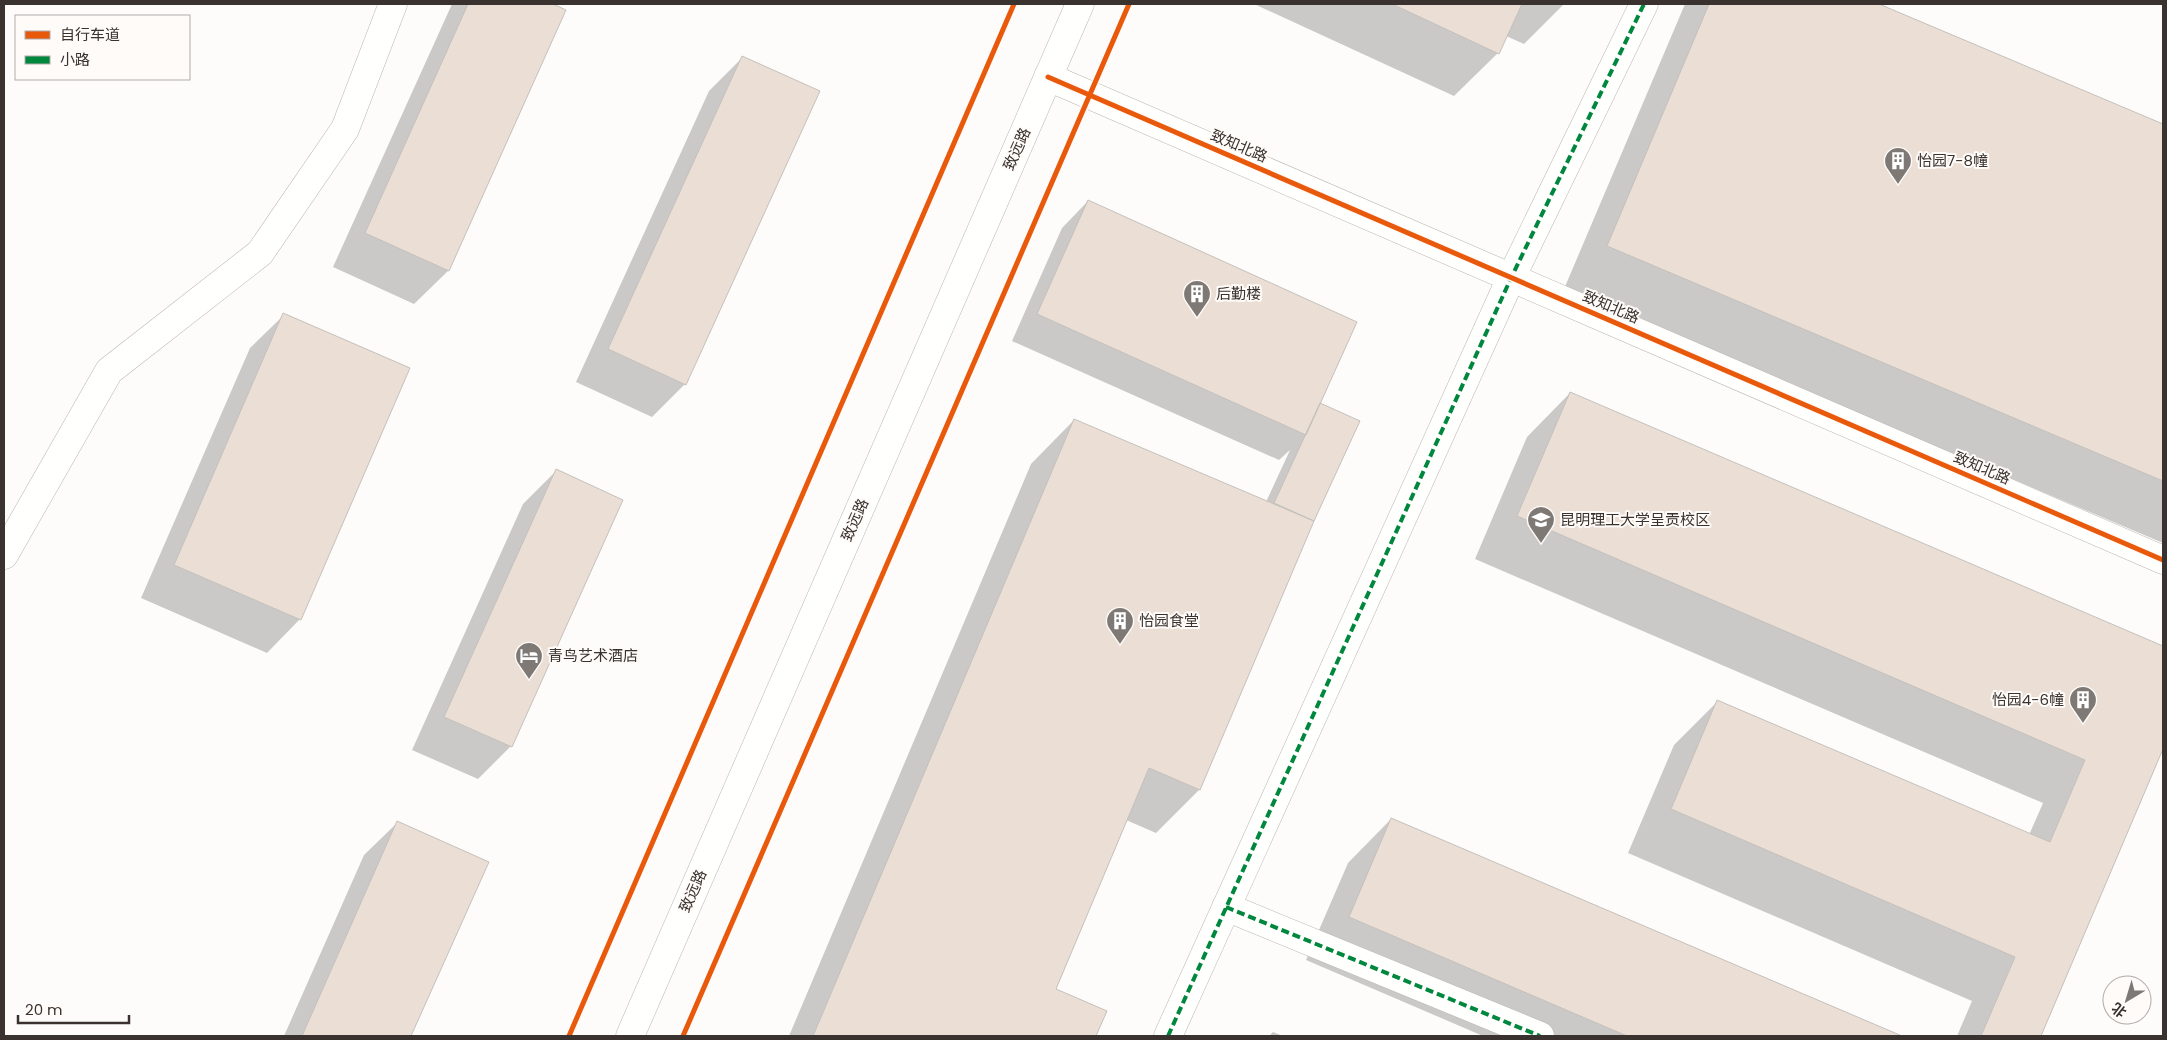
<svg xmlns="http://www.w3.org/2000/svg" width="2167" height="1040" font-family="Poppins,'Noto Sans SC',sans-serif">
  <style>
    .shadow { fill: #0003 }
    .building { fill: #ebded5; stroke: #c3c0bc }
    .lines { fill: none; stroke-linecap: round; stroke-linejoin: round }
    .street-casing { stroke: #bab6b3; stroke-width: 29 }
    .secondary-casing { stroke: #bab6b3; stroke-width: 29 }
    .street { stroke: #fffffe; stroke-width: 28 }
    .secondary { stroke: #fffffe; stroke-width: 28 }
    .quiet { stroke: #00873e; stroke-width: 4; stroke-dasharray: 8 4; stroke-linecap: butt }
    .cycleway-casing { stroke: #fffbf9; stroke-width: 8 }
    .cycleway { stroke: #e8590c; stroke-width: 5 }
    .labels { text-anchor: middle; stroke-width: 4; stroke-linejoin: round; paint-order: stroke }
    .street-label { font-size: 15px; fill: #39322e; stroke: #fffbf9 }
    .poi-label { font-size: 15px; fill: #39322e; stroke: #fffbf9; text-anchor: start }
  </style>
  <rect width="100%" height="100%" fill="#fefcfa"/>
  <!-- shadow -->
  <path class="shadow" d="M452,4H550L564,10L448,271L414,304L333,267Z
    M1254,4H1564L1524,44L1506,36L1498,53L1454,96Z
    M1685,4H1876L2163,125V543L1564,289Z
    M743,57L685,384L652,417L576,382L709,91Z
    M1088,201L1318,404L1359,421L1313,521L1199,790L1156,833L1126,820L1054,990L1105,1012L1095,1036H789L1031,464L1074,420L1266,502L1290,450L1279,460L1012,341L1062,228Z
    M284,315L300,619L267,653L141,598L250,348Z
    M1570,393L2163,647V746L2040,1036H1957L1972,1001L1628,853L1674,745L1718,701L2029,835L2043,803L1475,559L1527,437Z
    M556,471L511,746L478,779L412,750L523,504Z
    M1391,819L1899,1036H1483L1306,960L1348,863Z
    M398,822L487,862L410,1036H284L364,855Z
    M1273,1032L1283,1036H1269Z"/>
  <!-- building -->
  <path class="building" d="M468,4H553L566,10L449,271L365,233Z
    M1392,4H1522L1499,54Z
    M1709,4H1879L2163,124V481L1607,246Z
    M742,56L820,91L686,385L608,349Z
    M1088,200L1357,322L1306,435L1037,314Z
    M283,313L410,368L301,620L174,565Z
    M1570,392L2163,646V749L2041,1036H1981L2015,957L1671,809L1717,700L2050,842L2085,760L1517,516Z
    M1320,403L1360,421L1314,521L1274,503Z
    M1074,419L1314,521L1200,790L1149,768L1056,989L1107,1011L1096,1036H813Z
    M556,469L623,500L512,747L444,717Z
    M1391,818L1902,1036H1627L1349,917Z
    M397,821L489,862L411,1036H302Z"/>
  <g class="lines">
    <defs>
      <path id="street" d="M1048,77L2163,560
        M4,555L109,371L260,253L345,129L393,4
        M1226,907L1540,1036
        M1168,1036L1511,278L1644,4"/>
      <path id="secondary" d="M630,1036L1080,4"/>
    </defs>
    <!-- street casing -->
    <use href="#street" class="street-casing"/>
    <!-- secondary casing -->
    <use href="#secondary" class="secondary-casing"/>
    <!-- street -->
    <use href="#street" class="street"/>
    <!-- secondary -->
    <use href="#secondary" class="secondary"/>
    <!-- quiet -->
    <path class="quiet" d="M1226,907L1540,1036
      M1168,1036L1511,278L1644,4"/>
    <defs>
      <path id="cycleway" d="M1048,77L2163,560
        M569,1036L1014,4
        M683,1036L1129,4"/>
    </defs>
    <!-- cycleway casing -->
    <use href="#cycleway" class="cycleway-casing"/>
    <!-- cycleway -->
    <use href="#cycleway" class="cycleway"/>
  </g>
  <!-- icons -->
  <defs>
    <symbol id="building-pin" viewBox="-11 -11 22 30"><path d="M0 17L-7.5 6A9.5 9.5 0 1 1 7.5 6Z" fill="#7e7975" stroke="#fffbf9"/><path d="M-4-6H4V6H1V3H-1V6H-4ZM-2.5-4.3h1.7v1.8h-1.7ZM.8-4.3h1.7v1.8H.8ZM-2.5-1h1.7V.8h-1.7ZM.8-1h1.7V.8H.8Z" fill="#fff"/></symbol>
    <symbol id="university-pin" viewBox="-11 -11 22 30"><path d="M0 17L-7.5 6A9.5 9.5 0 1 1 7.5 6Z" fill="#7e7975" stroke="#fffbf9"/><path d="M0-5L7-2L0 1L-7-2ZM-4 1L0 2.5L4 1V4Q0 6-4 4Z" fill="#fff"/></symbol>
    <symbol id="hotel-pin" viewBox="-11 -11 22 30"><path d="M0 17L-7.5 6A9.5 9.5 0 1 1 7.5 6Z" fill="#7e7975" stroke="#fffbf9"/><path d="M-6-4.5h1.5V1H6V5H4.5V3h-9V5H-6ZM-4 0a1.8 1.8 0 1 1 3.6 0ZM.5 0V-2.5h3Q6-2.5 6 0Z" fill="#fff"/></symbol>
  </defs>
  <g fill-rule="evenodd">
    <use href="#building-pin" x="1882" y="145" width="32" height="43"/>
    <use href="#building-pin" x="1181" y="278" width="32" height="43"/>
    <use href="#university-pin" x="1525" y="504" width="32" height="43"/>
    <use href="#building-pin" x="1104" y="605" width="32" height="43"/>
    <use href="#hotel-pin" x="513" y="640" width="32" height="43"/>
    <use href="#building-pin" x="2067" y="684" width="32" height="43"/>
  </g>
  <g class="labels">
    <!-- street labels -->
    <g class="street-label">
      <text transform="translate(1239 146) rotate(23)" y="5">致知北路</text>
      <text transform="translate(1017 149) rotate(-66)" y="5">致远路</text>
      <text transform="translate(1611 307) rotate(23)" y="5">致知北路</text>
      <text transform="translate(1982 468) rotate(23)" y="5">致知北路</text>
      <text transform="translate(855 520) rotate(-66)" y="5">致远路</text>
      <text transform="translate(693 891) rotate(-66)" y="5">致远路</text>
    </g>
    <!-- poi labels -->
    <g class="poi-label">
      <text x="1917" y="166">怡园7-8幢</text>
      <text x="1216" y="299">后勤楼</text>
      <text x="1560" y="525">昆明理工大学呈贡校区</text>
      <text x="1139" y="626">怡园食堂</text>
      <text x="548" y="661">青鸟艺术酒店</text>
      <text x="2064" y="705" text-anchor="end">怡园4-6幢</text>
    </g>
  </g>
  <!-- border -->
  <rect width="2167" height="1040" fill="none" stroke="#39322e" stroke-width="10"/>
  <!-- legend -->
  <rect x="15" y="15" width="175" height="65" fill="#fffbf9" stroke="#b0aba8"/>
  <rect x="25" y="31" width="25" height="8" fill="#e8590c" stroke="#b0aba8"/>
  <text x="60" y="40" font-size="15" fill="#39322e">自行车道</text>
  <rect x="25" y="56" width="25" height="8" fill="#00873e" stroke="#b0aba8"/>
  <text x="60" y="65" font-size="15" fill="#39322e">小路</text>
  <!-- north arrow -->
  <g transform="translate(2127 1000) rotate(218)"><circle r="24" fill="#fffbf9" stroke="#b0aba8"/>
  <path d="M0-4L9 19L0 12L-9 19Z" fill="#7e7975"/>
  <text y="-8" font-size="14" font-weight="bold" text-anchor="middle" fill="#39322e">北</text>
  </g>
  <!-- scale -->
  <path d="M18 1015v8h111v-8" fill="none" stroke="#39322e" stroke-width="2.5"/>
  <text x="25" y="1015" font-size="15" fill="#39322e" stroke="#fffbf9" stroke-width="4" paint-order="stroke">20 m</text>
</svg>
